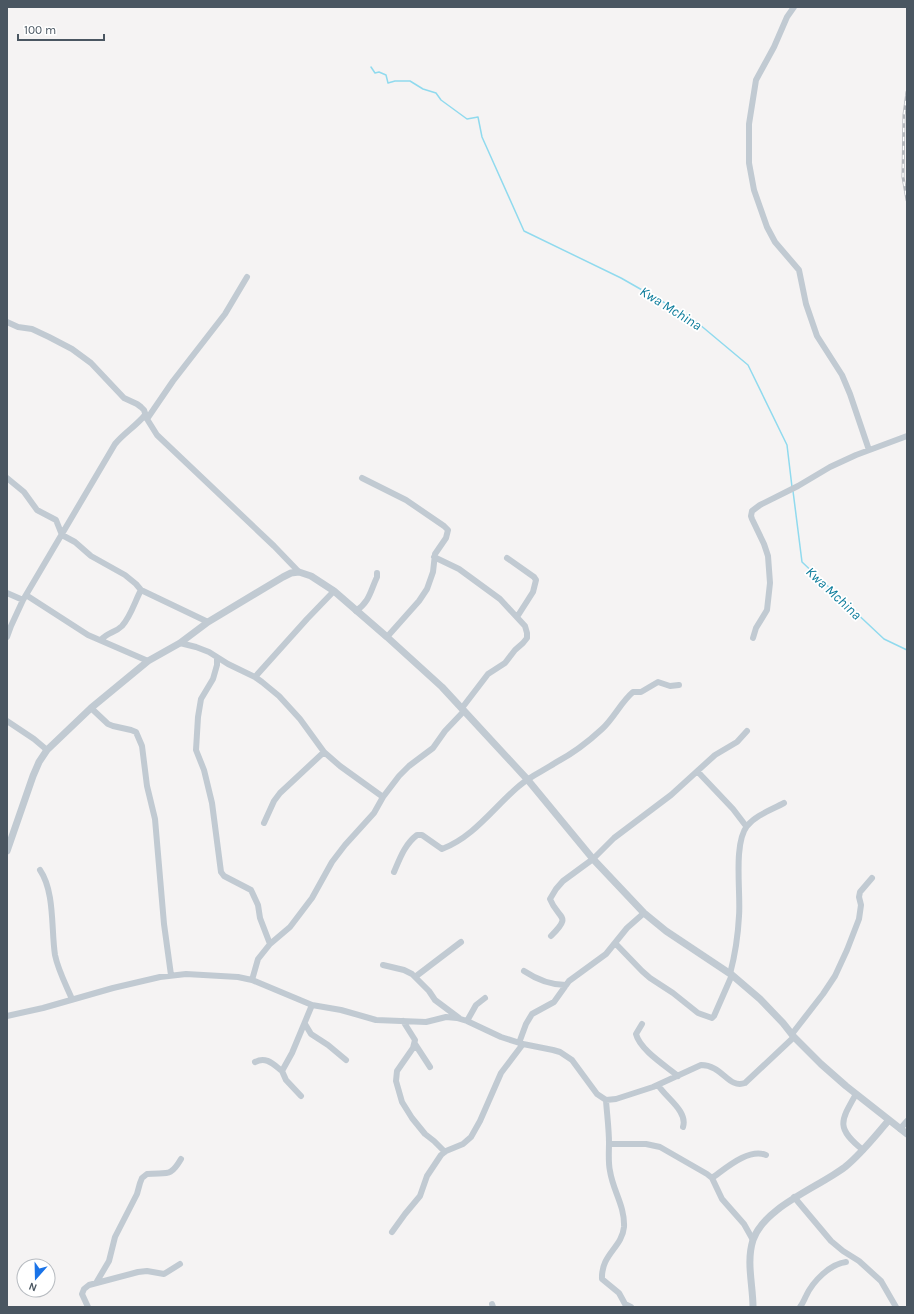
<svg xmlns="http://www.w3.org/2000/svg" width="914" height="1314" font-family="Karla,sans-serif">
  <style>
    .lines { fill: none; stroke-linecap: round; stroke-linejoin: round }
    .stream { stroke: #90daee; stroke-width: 1.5 }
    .minor { stroke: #c1cad2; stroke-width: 6 }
    .tertiary { stroke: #c1cad2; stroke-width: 7 }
    .rail-casing { stroke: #b5b8bd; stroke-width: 3 }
    .rail { stroke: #fff; stroke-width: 1.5; stroke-dasharray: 4.5; stroke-linecap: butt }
    .labels { text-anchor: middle; stroke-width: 3.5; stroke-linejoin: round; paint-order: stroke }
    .water-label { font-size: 14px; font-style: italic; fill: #0c7c9b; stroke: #fff }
  </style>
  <rect width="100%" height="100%" fill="#f5f3f3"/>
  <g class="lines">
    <!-- stream -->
    <path class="stream" d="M371,67L375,73L379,72L386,75L388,83L395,81H410L423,89L436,93L441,100L467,119L478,117L482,137L524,231L621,278L693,319L748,365L787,445L792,487
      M793,491L802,562L884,639L907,650"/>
    <!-- minor -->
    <path class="minor" d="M794,7L787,17L774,47L756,80L749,124V163L754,190L767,227L775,242L799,270L806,304L817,336L842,375L850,394L869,450
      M7,322L18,327L32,329L49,337L72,349L91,363L124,398L137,404L141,407L144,410L147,419L157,435L274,546L299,572
      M147,419L173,381L225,314L247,277
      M7,478L24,492L37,510L56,520L62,535L75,542L91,556L125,575L136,584L141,590L208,622
      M362,478L406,500L444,526L448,530L446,538L435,554L433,572L427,589L419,601L387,637
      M434,557L459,569L500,599L525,626L527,633V638L523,643L515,650L505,663L488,674L462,708
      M507,558L534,577L536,580L533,592L517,617
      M7,593L23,600
      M26,595L88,635L148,661
      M356,611C370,601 370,592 377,577V573
      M7,637L11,626L23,600L115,444C124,433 136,426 145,415
      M753,638L756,628L767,610L770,583L768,556L764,544L752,519L751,516L752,511L760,505L798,486L830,467L856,455L907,436
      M101,640C108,632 115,633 122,626C131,616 135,601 141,590
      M180,643L196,647L209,652L228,664L255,677L262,682L279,696L300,719L324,752L340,766L383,797
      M217,658V665L213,679L201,699L198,717L196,750L204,770L212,803L221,872L224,876L251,890L258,905L260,918L270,944
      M255,677L307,619L334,591
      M91,708L108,724L113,726L131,730L136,732L142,746L147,786L155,819L164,924L171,975
      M7,721L34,739L47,750
      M698,772L733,809L746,826
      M264,823L274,801L280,793L324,752
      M40,870C55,892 51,929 55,955C58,970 66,985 72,999
      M394,872C400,858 405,844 417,835H422L442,849C474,837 494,807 519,786C530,776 543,771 555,763C572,754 588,742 602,729C614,718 621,702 633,692H641L658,682L670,686L679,685
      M551,936C573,914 558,920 550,899L556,889L563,881L593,859L614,838L671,795L715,755L737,742L747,731
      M615,943L642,971L650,978L673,993L698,1013L712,1018L714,1016L732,975
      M383,965L404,970L412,974L429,991L435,1000L459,1018
      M524,971C536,979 552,985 566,985
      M730,974C735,955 738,936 739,916C741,894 733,844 747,826C756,815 771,810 784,803
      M415,977L461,942
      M252,980L258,959L270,944L290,927L312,898L332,862L345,845L374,813L383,797L399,776L409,766L433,748L445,731L464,711
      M7,1016L43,1008L113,988L160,977L186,974L238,977L252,980L312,1005L341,1010L376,1020L426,1022L446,1017L457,1018L467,1021L501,1037L523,1044L553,1050L560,1052L572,1060L597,1094L606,1100L616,1099L653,1087L701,1065C723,1065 728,1089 745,1083L794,1037
      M403,1021L415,1040L413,1048L397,1071L396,1081L402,1102L412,1118L425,1134L434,1141L445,1152
      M467,1021L476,1005L485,998
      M305,1024L311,1034L328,1045L346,1060
      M642,1024L636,1034C640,1050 666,1066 678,1076
      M792,1034L823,994L835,976L847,950L859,919L861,905L859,897L860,892L872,878
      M519,1043L526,1024L532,1014L554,1002L569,981L606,954L627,928L644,913
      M415,1044L430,1067
      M255,1062C266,1056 273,1064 282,1071
      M658,1085C666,1098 688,1111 683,1127
      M856,1094C840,1122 836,1128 863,1150
      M301,1096L286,1080L282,1071L292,1053L312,1005
      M606,1100C607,1115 609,1129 609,1143C609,1153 608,1162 610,1171C613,1191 625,1206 624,1227C622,1248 601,1254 602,1279L619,1293L625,1304L631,1307
      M900,1129L907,1121
      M609,1144H646L660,1147L707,1174L712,1178L722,1199L744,1224L753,1240
      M712,1178C725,1169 748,1148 766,1155
      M794,1197L831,1241L843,1251L859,1261L881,1281L896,1307
      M392,1232L405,1214L420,1196L427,1176L441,1155L446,1151L463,1144L471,1137L480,1121L501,1073L523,1044
      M96,1283L109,1261L115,1237L137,1194L140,1183L142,1178L147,1174C167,1172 170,1178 181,1159
      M492,1304L493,1307
      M88,1307L82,1294L84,1289L89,1285L138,1272L147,1271L164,1274L180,1264
      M800,1307C803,1303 804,1300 806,1296C813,1281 830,1264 846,1262"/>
    <!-- tertiary -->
    <path class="tertiary" d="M7,851L33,776L39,762L47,750L91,708L148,661L180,643L208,622L283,577L291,573L299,572L311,576L334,591L387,637L442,687L527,779L593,859L644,913L666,931L732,975L760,999L783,1023L794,1037L821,1064L846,1086L907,1134
      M753,1307C753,1285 746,1262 753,1240C764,1207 819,1187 845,1167C862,1153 875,1136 889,1120"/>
    <defs>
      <path id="rail" d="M907,92L904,115L903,177L907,200"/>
    </defs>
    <!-- rail casing -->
    <use href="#rail" class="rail-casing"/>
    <!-- rail -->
    <use href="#rail" class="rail"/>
  </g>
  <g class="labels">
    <!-- water labels -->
    <g class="water-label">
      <text transform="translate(671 308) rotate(32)" y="5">Kwa Mchina</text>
      <text transform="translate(834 593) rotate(43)" y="5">Kwa Mchina</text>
    </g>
  </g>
  <!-- border -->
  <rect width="914" height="1314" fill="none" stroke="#4a5661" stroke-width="16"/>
  <!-- north arrow -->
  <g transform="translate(36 1278) rotate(200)"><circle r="19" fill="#ffffff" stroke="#b7bbc0"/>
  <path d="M0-3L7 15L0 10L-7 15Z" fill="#1a73e8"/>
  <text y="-6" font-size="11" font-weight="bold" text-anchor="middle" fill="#4a5661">N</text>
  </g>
  <!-- scale -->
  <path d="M18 34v6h86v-6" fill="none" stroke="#4a5661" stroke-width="2"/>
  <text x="24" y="34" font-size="12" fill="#4a5661" stroke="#ffffff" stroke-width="3" paint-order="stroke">100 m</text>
</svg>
